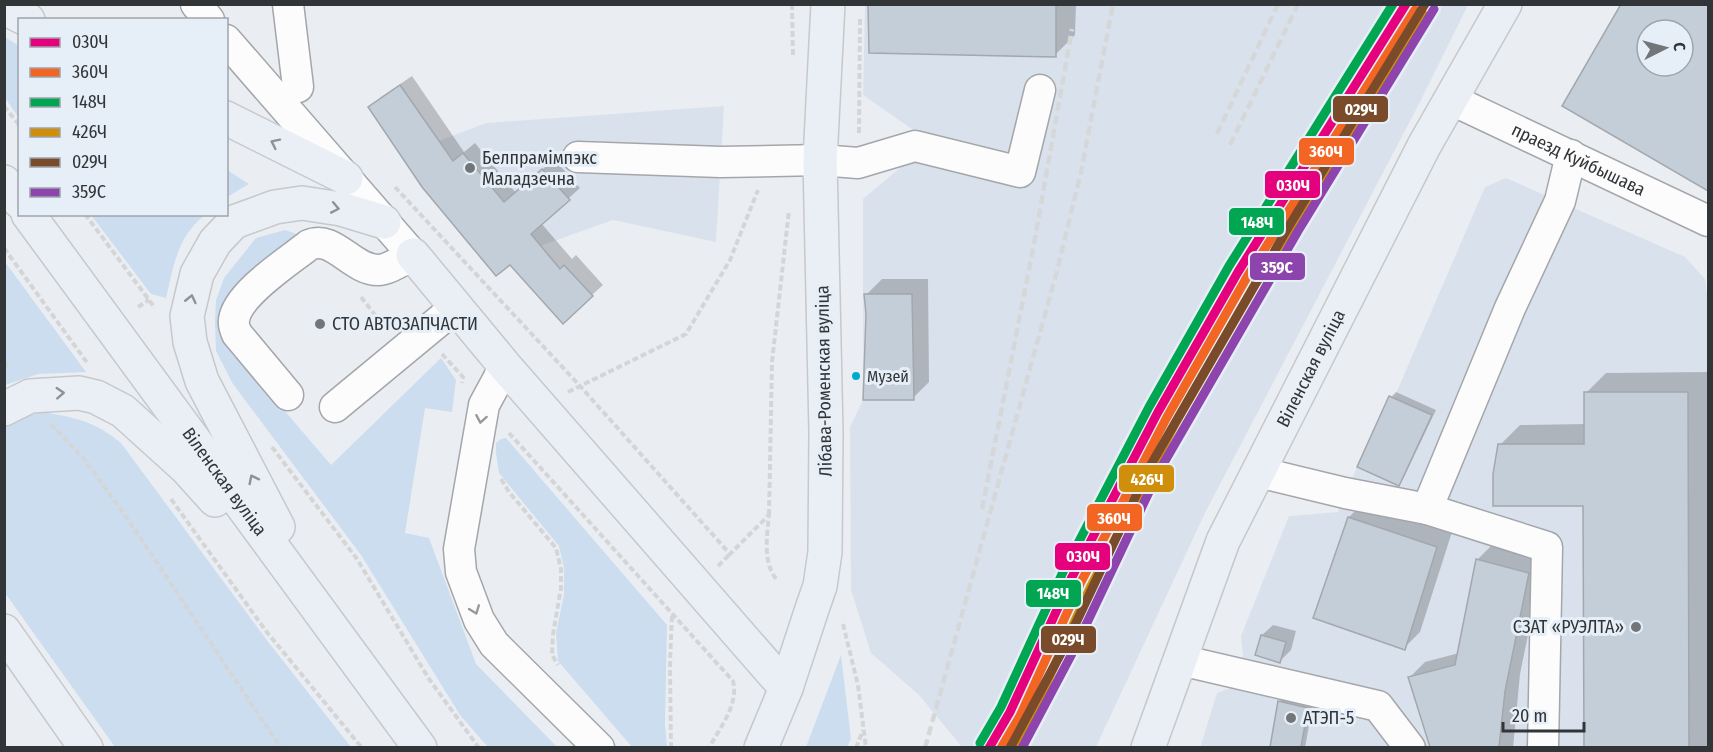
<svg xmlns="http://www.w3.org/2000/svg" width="1713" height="752" font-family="'Fira Sans Condensed',sans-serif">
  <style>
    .built { fill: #d9e2ec }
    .green { fill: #cbddef }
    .shadow { fill: #0003; fill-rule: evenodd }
    .building { fill: #c4ced9; stroke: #a4a7ab; stroke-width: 1.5; fill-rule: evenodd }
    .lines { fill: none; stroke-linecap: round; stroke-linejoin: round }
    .minor-casing { stroke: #a4a6aa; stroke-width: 33 }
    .major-casing { stroke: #c7c8cb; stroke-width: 36 }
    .path { stroke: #d4d5d7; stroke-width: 4; stroke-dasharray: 6 3; stroke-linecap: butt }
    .minor { stroke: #fcfcfd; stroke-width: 30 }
    .major { stroke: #e9eff4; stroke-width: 33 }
    .rail { stroke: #d6d7d9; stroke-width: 4.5; stroke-dasharray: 9 4.5; stroke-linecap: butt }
    .rail-1-casing { stroke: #e6eef7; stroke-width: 14 }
    .rail-2-casing { stroke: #e6eef7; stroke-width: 14 }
    .rail-3-casing { stroke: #e6eef7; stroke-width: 14 }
    .rail-4-casing { stroke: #e6eef7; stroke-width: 14 }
    .rail-5-casing { stroke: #e6eef7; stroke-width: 14 }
    .rail-6-casing { stroke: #e6eef7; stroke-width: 14 }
    .rail-1 { stroke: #e5007d; stroke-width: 9 }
    .rail-2 { stroke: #f26522; stroke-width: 9 }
    .rail-3 { stroke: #00a651; stroke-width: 9 }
    .rail-4 { stroke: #d08f0b; stroke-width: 9 }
    .rail-5 { stroke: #7a4b2a; stroke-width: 9 }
    .rail-6 { stroke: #8e44ad; stroke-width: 9 }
    .oneway { stroke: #8e9296 }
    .oneway2 { stroke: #97989a }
    .poi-dot { fill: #727679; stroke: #e6eef7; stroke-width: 2 }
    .bus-dot { fill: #00a9ce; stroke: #e6eef7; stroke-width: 2 }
    .labels { text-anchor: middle; stroke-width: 6; stroke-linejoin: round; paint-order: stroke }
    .bus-label { font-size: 16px; fill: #323538; stroke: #e6eef7; text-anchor: start }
    .poi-label { font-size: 18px; fill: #323538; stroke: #e6eef7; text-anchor: start }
    .street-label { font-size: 18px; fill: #323538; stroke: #e6eef7 }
    .line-badge { stroke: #e6eef7; stroke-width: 2 }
    .badge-label { font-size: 16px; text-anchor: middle; font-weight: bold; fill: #fff }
  </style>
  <rect width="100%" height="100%" fill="#eaeef3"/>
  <!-- built -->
  <path class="built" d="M865,5H1468L1420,102L1205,513L1096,747H962L919,695L871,653L851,590L850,427L863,400V199L914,156L916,132L863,95Z
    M724,106L716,242L613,220L526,251L496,276L422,187L425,184L409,169L439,141L486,123Z
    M1506,178L1685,257L1705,279L1708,301V747L1200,748L1217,693L1236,686L1243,656L1241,636L1289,516L1338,512L1357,467L1394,398L1485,187Z"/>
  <!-- green -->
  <path class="green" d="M5,37L19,46V118L5,98Z
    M227,170L249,184L227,197H226Z
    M91,215H205C177,237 174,265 166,298L151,294Z
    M285,230L305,237L242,279L227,314L236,354L331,465L441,358L456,380L452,412L425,408L405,533L429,538L476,664L557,747H491L487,746L460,715L361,555L233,384L216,351L215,321L216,300L224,278L256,238Z
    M5,262L86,372L38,374L5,385Z
    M43,412C77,418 94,421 121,443L269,643L351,747H115L5,593L4,427L14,419Z
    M506,438L667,625L665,725L667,747H632L558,661L556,633L564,595V568L559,546L499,473L496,453V443L501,439Z
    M841,655L851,739L847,747H806Z"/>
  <!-- shadow -->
  <path class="shadow" d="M869,4H1076L1075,35L1055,55Z
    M1622,4H1708V190L1564,105ZM1647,30H1683V66H1647Z
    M412,76L464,152L475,143L516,193L554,159L580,188L541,223L572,259L576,255L603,285L563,321L370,107L381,97Z
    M882,279H928L929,382L913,398L868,314L866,295Z
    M1707,372L1708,748H1585L1584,504L1500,445L1520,425L1586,424V393L1606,373Z
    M1396,392L1436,410L1403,479L1398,484L1359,466L1391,397Z
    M1365,501L1452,532L1420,632L1404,648L1349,517Z
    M1493,544L1544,557L1520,674L1513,748H1432L1409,678L1425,662L1459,653L1477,560Z
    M1273,625L1296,631L1291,650L1280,661L1262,635Z
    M1285,696L1313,703L1305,748H1271L1280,701Z"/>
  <!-- building -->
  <path class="building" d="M868,4H1056V57L869,53Z
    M1621,4H1708V191L1562,106ZM1647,30H1683V66H1647Z
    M400,85L453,161L463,153L504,202L542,169L570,200L531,234L560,269L564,265L593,296L563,324L510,265L496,276L422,187L368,107Z
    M864,294H912L914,400H863L866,314Z
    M1584,392H1688L1689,747H1584L1583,506H1493V474L1498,444H1584Z
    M1389,396L1432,415L1399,486L1357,467Z
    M1348,517L1437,547L1405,650L1313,618Z
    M1476,559L1529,573L1505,691L1499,747H1430L1408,677L1455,665Z
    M1261,635L1286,642L1280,663L1255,655Z
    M1278,701L1308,708L1301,747H1270Z"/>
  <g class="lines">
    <defs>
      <g id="minor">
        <path d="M196,4L209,20"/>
        <path d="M288,4L298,87"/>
        <path d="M226,40L413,255C403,260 388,270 378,270C352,270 333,234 309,245C289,261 237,294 234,320C233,325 235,329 237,334L288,395"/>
        <path id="s1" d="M1450,99L1708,221"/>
        <path d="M578,157L721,162L820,160L858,163L915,146L1020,172L1040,90"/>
        <path d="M505,366L484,405L459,549L461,572L479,620L494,644L599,748"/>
        <path d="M335,407L456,307"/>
        <path d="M1258,472L1345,493L1427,509L1547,547L1543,748"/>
        <path d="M1427,509L1510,308L1560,201L1571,155"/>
        <path d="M1180,660L1378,706L1410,748"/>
      </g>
      <g id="major">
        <path d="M4,8L28,20"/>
        <path d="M226,118L346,178"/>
        <path d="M4,182L20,202"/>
        <path id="s2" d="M28,214L420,748"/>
        <path d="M413,255L505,366L786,688"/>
        <path d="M4,409L30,396L79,393L96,397L123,411L186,468L215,500"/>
        <path d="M278,527L202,381L190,342L187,316L197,274L215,242L234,222L275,207L302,203L341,209L384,222"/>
        <path d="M4,631L86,748"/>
        <path d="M761,748L786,688L813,606L820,586L825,552L826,432L820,160L828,4"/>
        <path id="s3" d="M1148,748L1223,541L1424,146L1505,4"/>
      </g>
    </defs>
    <!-- minor casing -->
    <use href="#minor" class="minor-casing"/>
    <!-- major casing -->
    <use href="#major" class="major-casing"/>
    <!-- path -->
    <path class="path" d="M792,4L793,56
      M4,106L20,126
      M859,133L860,17
      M395,187L580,386L730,554L769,515C767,536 762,564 778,581
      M85,214L155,308
      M4,248L88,364
      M361,297L386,329
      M138,307L149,300
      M442,354L463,377L462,383
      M4,362L9,368
      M568,392L686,334L730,260L758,190
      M51,424L85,460L127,518L281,748
      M509,433L733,681C739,705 720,727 709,748
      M272,447L357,559L429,679L479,748
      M501,479L509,492L556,548L561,569V588L553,634L552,655L558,665
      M171,499L266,631L362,748
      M769,515L772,362L789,210
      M718,566L730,554
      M843,624L858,685L866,748
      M671,748L670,664L672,613
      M856,748L863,730"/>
    <!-- minor -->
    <use href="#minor" class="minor"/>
    <!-- major -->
    <use href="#major" class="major"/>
    <!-- rail -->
    <path class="rail" d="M1217,134L1278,4
      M1230,145L1298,4
      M982,509L1034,244L1072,29
      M925,748L1057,271L1081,172L1113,4"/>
    <defs>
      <path id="rail-1" d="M989,748L1010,712L1072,577L1158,412L1238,272L1406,4"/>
      <path id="rail-2" d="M1001,748L1020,716L1081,582L1167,417L1247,277L1415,10"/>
      <path id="rail-3" d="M980,743L1001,707L1063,572L1149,407L1229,266L1393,4"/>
      <path id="rail-4" d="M1014,748L1029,721L1091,586L1176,422L1256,283L1424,15"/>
      <path id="rail-5" d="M1010,748L1066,644L1149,468L1289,226L1425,4"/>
      <path id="rail-6" d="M1022,748L1075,648L1158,473L1298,231L1434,9"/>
    </defs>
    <!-- rail-1 casing -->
    <use href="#rail-1" class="rail-1-casing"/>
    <!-- rail-2 casing -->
    <use href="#rail-2" class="rail-2-casing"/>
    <!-- rail-3 casing -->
    <use href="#rail-3" class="rail-3-casing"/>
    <!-- rail-4 casing -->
    <use href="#rail-4" class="rail-4-casing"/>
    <!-- rail-5 casing -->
    <use href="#rail-5" class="rail-5-casing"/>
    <!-- rail-6 casing -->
    <use href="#rail-6" class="rail-6-casing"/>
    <!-- rail-1 -->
    <use href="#rail-1" class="rail-1"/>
    <!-- rail-2 -->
    <use href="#rail-2" class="rail-2"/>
    <!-- rail-3 -->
    <use href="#rail-3" class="rail-3"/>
    <!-- rail-4 -->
    <use href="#rail-4" class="rail-4"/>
    <!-- rail-5 -->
    <use href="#rail-5" class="rail-5"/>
    <!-- rail-6 -->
    <use href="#rail-6" class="rail-6"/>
  </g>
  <!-- one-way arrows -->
  <defs><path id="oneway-chevron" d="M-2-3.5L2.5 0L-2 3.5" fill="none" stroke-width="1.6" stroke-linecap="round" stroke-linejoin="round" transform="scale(1.5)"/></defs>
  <g class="oneway">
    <use href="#oneway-chevron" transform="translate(275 143) rotate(-154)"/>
    <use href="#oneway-chevron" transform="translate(335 208) rotate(11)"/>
    <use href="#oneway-chevron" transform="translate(191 299) rotate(-77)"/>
    <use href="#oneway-chevron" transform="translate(60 393) rotate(-3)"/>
    <use href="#oneway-chevron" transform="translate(253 479) rotate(-117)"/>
  </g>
  <g class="oneway2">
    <use href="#oneway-chevron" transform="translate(481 419) rotate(100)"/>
    <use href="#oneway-chevron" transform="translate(475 610) rotate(69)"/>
  </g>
  <!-- markers -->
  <g class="poi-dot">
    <circle cx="470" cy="168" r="6"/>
    <circle cx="320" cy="324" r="6"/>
    <circle cx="1636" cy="627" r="6"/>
    <circle cx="1291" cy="718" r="6"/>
  </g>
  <circle class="bus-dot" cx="856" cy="376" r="5"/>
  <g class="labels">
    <!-- bus labels -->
    <g class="bus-label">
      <text x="867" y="382">Музей</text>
    </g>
    <!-- poi labels -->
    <g class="poi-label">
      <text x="482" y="164">Белпрамімпэкс<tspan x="482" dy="21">Маладзечна</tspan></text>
      <text x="332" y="330">СТО АВТОЗАПЧАСТИ</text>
      <text x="1624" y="633" text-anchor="end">СЗАТ «РУЭЛТА»</text>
      <text x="1303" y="724">АТЭП-5</text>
    </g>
    <!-- street labels -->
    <g class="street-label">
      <text dy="6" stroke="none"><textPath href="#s1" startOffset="142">праезд Куйбышава</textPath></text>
      <text dy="6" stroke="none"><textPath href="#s3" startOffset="414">Віленская вуліца</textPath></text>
      <text transform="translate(824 381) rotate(-91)" y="6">Лібава-Роменская вуліца</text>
      <text dy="6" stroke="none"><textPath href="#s2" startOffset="332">Віленская вуліца</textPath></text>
    </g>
  </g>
  <g class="line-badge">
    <rect x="1332" y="95" width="57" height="28" rx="6" fill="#7a4b2a"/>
    <rect x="1298" y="137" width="57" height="29" rx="6" fill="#f26522"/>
    <rect x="1264" y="170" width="57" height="29" rx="6" fill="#e5007d"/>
    <rect x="1228" y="207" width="57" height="29" rx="6" fill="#00a651"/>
    <rect x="1249" y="252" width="57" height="29" rx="6" fill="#8e44ad"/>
    <rect x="1118" y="464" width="57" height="29" rx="6" fill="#d08f0b"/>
    <rect x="1086" y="503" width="57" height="29" rx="6" fill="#f26522"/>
    <rect x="1054" y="542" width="57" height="29" rx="6" fill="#e5007d"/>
    <rect x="1025" y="579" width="57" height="29" rx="6" fill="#00a651"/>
    <rect x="1040" y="625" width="57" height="29" rx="6" fill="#7a4b2a"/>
  </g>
  <g class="badge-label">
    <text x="1361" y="115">029Ч</text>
    <text x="1326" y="157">360Ч</text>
    <text x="1293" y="191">030Ч</text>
    <text x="1257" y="228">148Ч</text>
    <text x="1277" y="273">359С</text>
    <text x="1147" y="485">426Ч</text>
    <text x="1114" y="524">360Ч</text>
    <text x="1083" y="562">030Ч</text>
    <text x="1053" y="599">148Ч</text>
    <text x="1068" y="645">029Ч</text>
  </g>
  <!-- border -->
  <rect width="1713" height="752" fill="none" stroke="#323538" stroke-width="12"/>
  <!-- legend -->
  <rect x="18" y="18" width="210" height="198" fill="#e6eef7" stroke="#9ea4ab" stroke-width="1.5"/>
  <rect x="30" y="38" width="30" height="9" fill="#e5007d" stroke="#9ea4ab" stroke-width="1.5"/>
  <text x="72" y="48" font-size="18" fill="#323538">030Ч</text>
  <rect x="30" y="68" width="30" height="9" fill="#f26522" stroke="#9ea4ab" stroke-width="1.5"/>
  <text x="72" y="78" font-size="18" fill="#323538">360Ч</text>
  <rect x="30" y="98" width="30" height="9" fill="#00a651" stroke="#9ea4ab" stroke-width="1.5"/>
  <text x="72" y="108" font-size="18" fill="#323538">148Ч</text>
  <rect x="30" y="128" width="30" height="9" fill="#d08f0b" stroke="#9ea4ab" stroke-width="1.5"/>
  <text x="72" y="138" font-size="18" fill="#323538">426Ч</text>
  <rect x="30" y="158" width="30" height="9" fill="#7a4b2a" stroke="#9ea4ab" stroke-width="1.5"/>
  <text x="72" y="168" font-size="18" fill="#323538">029Ч</text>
  <rect x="30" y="188" width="30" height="9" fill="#8e44ad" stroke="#9ea4ab" stroke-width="1.5"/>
  <text x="72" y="198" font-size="18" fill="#323538">359С</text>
  <!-- north arrow -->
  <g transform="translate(1665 48) rotate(84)"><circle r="28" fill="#e6eef7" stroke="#9ea4ab" stroke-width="1.5"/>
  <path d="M0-4.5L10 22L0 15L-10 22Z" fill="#727679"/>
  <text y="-9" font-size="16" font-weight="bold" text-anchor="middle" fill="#323538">С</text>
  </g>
  <!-- scale -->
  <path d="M1503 722v9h81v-9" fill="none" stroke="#323538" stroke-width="3"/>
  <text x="1512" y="722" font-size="18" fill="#323538" stroke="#e6eef7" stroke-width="4.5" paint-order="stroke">20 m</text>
</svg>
